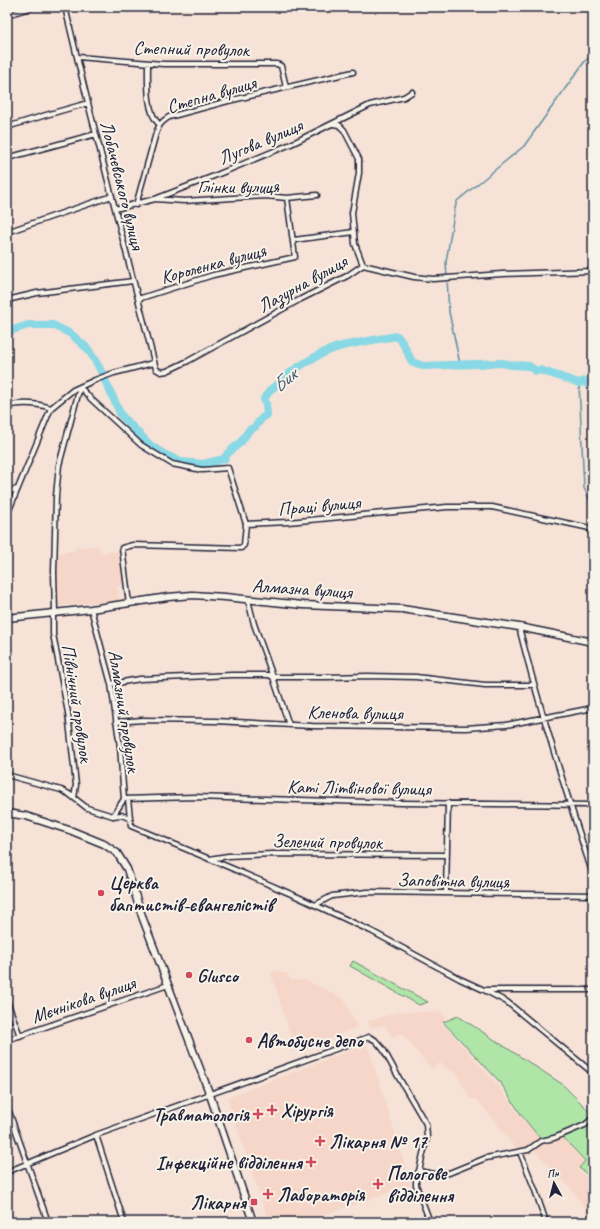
<svg xmlns="http://www.w3.org/2000/svg" width="600" height="1229" font-family="Caveat,sans-serif">
  <style>
    .built { fill: #f5d6c9 }
    .green { fill: #afe6a8; stroke: #688472 }
    .lines { fill: none; stroke-linecap: round; stroke-linejoin: round }
    .stream { stroke: #5f8fa1; stroke-width: 1.5 }
    .river { stroke: #88d8e5; stroke-width: 8 }
    .minor-casing { stroke: #22223b; stroke-width: 7 }
    .secondary-casing { stroke: #22223b; stroke-width: 9 }
    .minor { stroke: #f7f3e8; stroke-width: 4 }
    .secondary { stroke: #f7f3e8; stroke-width: 6 }
    .poi-dot { fill: #d1495b; stroke: #f7f3e8; stroke-width: 1.5 }
    .labels { text-anchor: middle; stroke-width: 4; stroke-linejoin: round; paint-order: stroke }
    .street-label { font-size: 19px; fill: #22223b; stroke: #f7f3e8 }
    .poi-label { font-size: 19px; font-weight: bold; fill: #22223b; stroke: #f7f3e8; text-anchor: start }
    .water-label { font-size: 20px; font-style: italic; fill: #41596e; stroke: #f7f3e8 }
  </style>
  <rect width="100%" height="100%" fill="#f6e2d6"/>
  <filter id="ink" filterUnits="userSpaceOnUse"><feTurbulence type="fractalNoise" baseFrequency=".025" numOctaves="2"/><feDisplacementMap in="SourceGraphic" scale="8" xChannelSelector="R" yChannelSelector="G"/><feConvolveMatrix kernelMatrix="1 2 1 2 8 2 1 2 1" color-interpolation-filters="sRGB"/></filter>
  <g filter="url(#ink)">
    <!-- built -->
    <path class="built" d="M99,546L100,553L119,551L124,584L117,586L119,600L58,606L56,576L58,553L75,551L77,547Z
      M276,971L288,974L290,980L307,981L344,999L357,1027L296,1052L271,973Z
      M439,1011L446,1018L442,1023L497,1084L521,1117L539,1138L549,1145L562,1136L577,1155L584,1162L577,1169L587,1178L593,1180V1219L572,1190L531,1147L517,1150L485,1109L477,1100L470,1098L457,1074L440,1063L432,1069L425,1062L402,1033L393,1037L384,1025L371,1028L368,1021L400,1012H434L436,1015Z
      M367,1044L411,1185L303,1222H269L227,1098Z"/>
    <!-- green -->
    <path class="green" d="M353,961L428,1002L419,1005L350,966Z
      M458,1016L562,1084L593,1115V1179L579,1168L585,1161L562,1136H549L544,1139L539,1137L522,1116L500,1082L443,1022Z"/>
    <g class="lines">
      <!-- stream -->
      <path class="stream" d="M454,212L457,201L524,146L585,61L593,54
        M454,214L446,262L449,312L460,364
        M579,383L584,488L593,507"/>
      <!-- river -->
      <path class="river" d="M7,332L28,325H53L71,334L88,349L99,367L121,415L150,445L164,454L181,462L203,464L224,459L228,453L241,442L249,430L255,427L262,418L267,415L266,404L264,399L271,389L281,382L282,379C298,366 322,351 342,346C360,342 379,339 397,336C405,343 407,353 412,362L423,366L502,363L512,365L529,366L536,371L540,370L579,383L585,381L587,384L593,387"/>
      <defs>
        <path id="minor" d="M65,7L88,103L156,369L161,372L167,371L188,361L301,299L347,276L363,265L414,277L433,279L502,274L593,271
          M7,15L33,7
          M78,57L163,64H277L281,66L286,87
          M148,63C148,79 146,113 159,124
          M333,124L339,125L344,130L359,159V173L352,213L355,244L363,265
          M7,127L46,115L88,103
          M7,158L96,134
          M593,193L592,210L593,228
          M287,198L317,195
          M136,205L156,133C159,125 161,122 169,117L228,101L353,72
          M115,209L155,199L214,176L291,144L370,105L404,97L412,92
          M7,232L112,196
          M294,240L354,232
          M138,299L213,275L295,257L287,198L266,196L184,201L155,199
          M7,300L37,293L133,281
          M80,387L91,399L141,445L172,464L202,470L228,468L246,524
          M7,406C23,402 36,403 51,408
          M7,492L17,489
          M7,515L51,408L73,390L95,380L114,373L153,363
          M248,600L254,624L273,677L289,725
          M129,604L122,548L133,545L241,548L244,545L246,524L288,522L447,507H492L585,527L593,530
          M91,609L111,684L120,747L124,799L113,816
          M55,612L54,572L56,496L59,465L80,387
          M53,613V634L68,713L76,785L74,798
          M519,627C540,711 566,793 593,875
          M111,684L140,679L232,675H269L273,677H327L368,676L416,677L485,685H534
          M116,722L143,720L215,721L312,726L466,728L506,725L593,708
          M7,775L61,790L69,794L87,808L113,816L121,815L130,818L131,826L231,868L298,897L371,931L460,979L484,990L507,1002L593,1073
          M124,799L194,797L402,803L593,805
          M128,799L130,818
          M209,859L228,856L272,854L446,855
          M446,893L448,803
          M315,905L332,896L367,892L593,895
          M484,990H593
          M7,1001L20,1036
          M7,1040L168,985
          M7,1106L48,1222
          M96,1135L124,1222
          M520,1152L535,1190L546,1222
          M419,1171L434,1174L449,1173L486,1158L528,1150L541,1141L554,1138L585,1125L593,1118
          M7,1172L96,1135L369,1037L375,1040L383,1049L399,1078L426,1124L427,1137L419,1171L416,1175V1185L430,1222"/>
        <path id="secondary" d="M7,618L91,609L168,597L192,595L225,597L303,605L402,609L519,627L593,642
          M7,813L26,816L72,831L104,844L117,853L127,869L143,919L210,1095L253,1222"/>
      </defs>
      <!-- minor casing -->
      <use href="#minor" class="minor-casing"/>
      <!-- secondary casing -->
      <use href="#secondary" class="secondary-casing"/>
      <!-- minor -->
      <use href="#minor" class="minor"/>
      <!-- secondary -->
      <use href="#secondary" class="secondary"/>
    </g>
  </g>
  <!-- markers -->
  <g class="poi-dot">
    <circle cx="101" cy="893" r="4"/>
    <circle cx="189" cy="975" r="4"/>
    <circle cx="249" cy="1040" r="4"/>
    <path d="M270 1104h4v4h4v4h-4v4h-4v-4h-4v-4h4z"/>
    <path d="M256 1108h4v4h4v4h-4v4h-4v-4h-4v-4h4z"/>
    <path d="M318 1135h4v4h4v4h-4v4h-4v-4h-4v-4h4z"/>
    <path d="M309 1156h4v4h4v4h-4v4h-4v-4h-4v-4h4z"/>
    <path d="M376 1178h4v4h4v4h-4v4h-4v-4h-4v-4h4z"/>
    <path d="M266 1188h4v4h4v4h-4v4h-4v-4h-4v-4h4z"/>
    <rect x="250" y="1198" width="8" height="8" rx="2"/>
  </g>
  <g class="labels">
    <!-- street labels -->
    <g class="street-label">
      <text transform="translate(191 48) rotate(1)" y="7">Степний провулок</text>
      <text transform="translate(211 94) rotate(-16)" y="7">Степна вулиця</text>
      <text transform="translate(260 141) rotate(-23)" y="7">Лугова вулиця</text>
      <text transform="translate(123 185) rotate(76)" y="7">Лобачевського вулиця</text>
      <text x="238" y="193">Глінки вулиця</text>
      <text transform="translate(213 263) rotate(-15)" y="7">Короленка вулиця</text>
      <text transform="translate(302 283) rotate(-29)" y="7">Лазурна вулиця</text>
      <text transform="translate(319 505) rotate(-5)" y="7">Праці вулиця</text>
      <text transform="translate(302 588) rotate(4)" y="7">Алмазна вулиця</text>
      <text transform="translate(78 703) rotate(81)" y="7">Північний провулок</text>
      <text transform="translate(125 711) rotate(81)" y="7">Алмазний провулок</text>
      <text transform="translate(355 712) rotate(1)" y="7">Кленова вулиця</text>
      <text transform="translate(359 787) rotate(1)" y="7">Каті Літвінової вулиця</text>
      <text transform="translate(327 841) rotate(1)" y="7">Зелений провулок</text>
      <text transform="translate(453 880) rotate(1)" y="7">Заповітна вулиця</text>
      <text transform="translate(83 999) rotate(-19)" y="7">Мєчнікова вулиця</text>
    </g>
    <!-- poi labels -->
    <g class="poi-label">
      <text x="109" y="889">Церква<tspan x="109" dy="22">баптистів-євангелістів</tspan></text>
      <text x="197" y="982">Glusco</text>
      <text x="257" y="1047">Автобусне депо</text>
      <text x="281" y="1117">Хірургія</text>
      <text x="249" y="1121" text-anchor="end">Травматологія</text>
      <text x="329" y="1148">Лікарня № 17</text>
      <text x="302" y="1169" text-anchor="end">Інфекційне відділення</text>
      <text x="387" y="1180">Пологове<tspan x="387" dy="22">відділення</tspan></text>
      <text x="277" y="1201">Лабораторія</text>
      <text x="246" y="1209" text-anchor="end">Лікарня</text>
    </g>
    <!-- water labels -->
    <g class="water-label">
      <text transform="translate(284 380) rotate(-40)" y="7">Бик</text>
    </g>
  </g>
  <!-- margin -->
  <rect width="600" height="1229" fill="none" stroke="#f7f3e8" stroke-width="24"/>
  <rect x="12" y="12" width="576" height="1205" fill="none" stroke="#22223b" stroke-width="1.5" filter="url(#ink)"/>
  <!-- north arrow -->
  <g transform="translate(554 1183) rotate(353)" stroke="#f7f3e8" stroke-width="3" paint-order="stroke">
  <path d="M0-3L7 15L0 10L-7 15Z" fill="#22223b"/>
  <text y="-6" font-size="11" font-weight="bold" text-anchor="middle" fill="#22223b">Пн</text>
  </g>
</svg>
